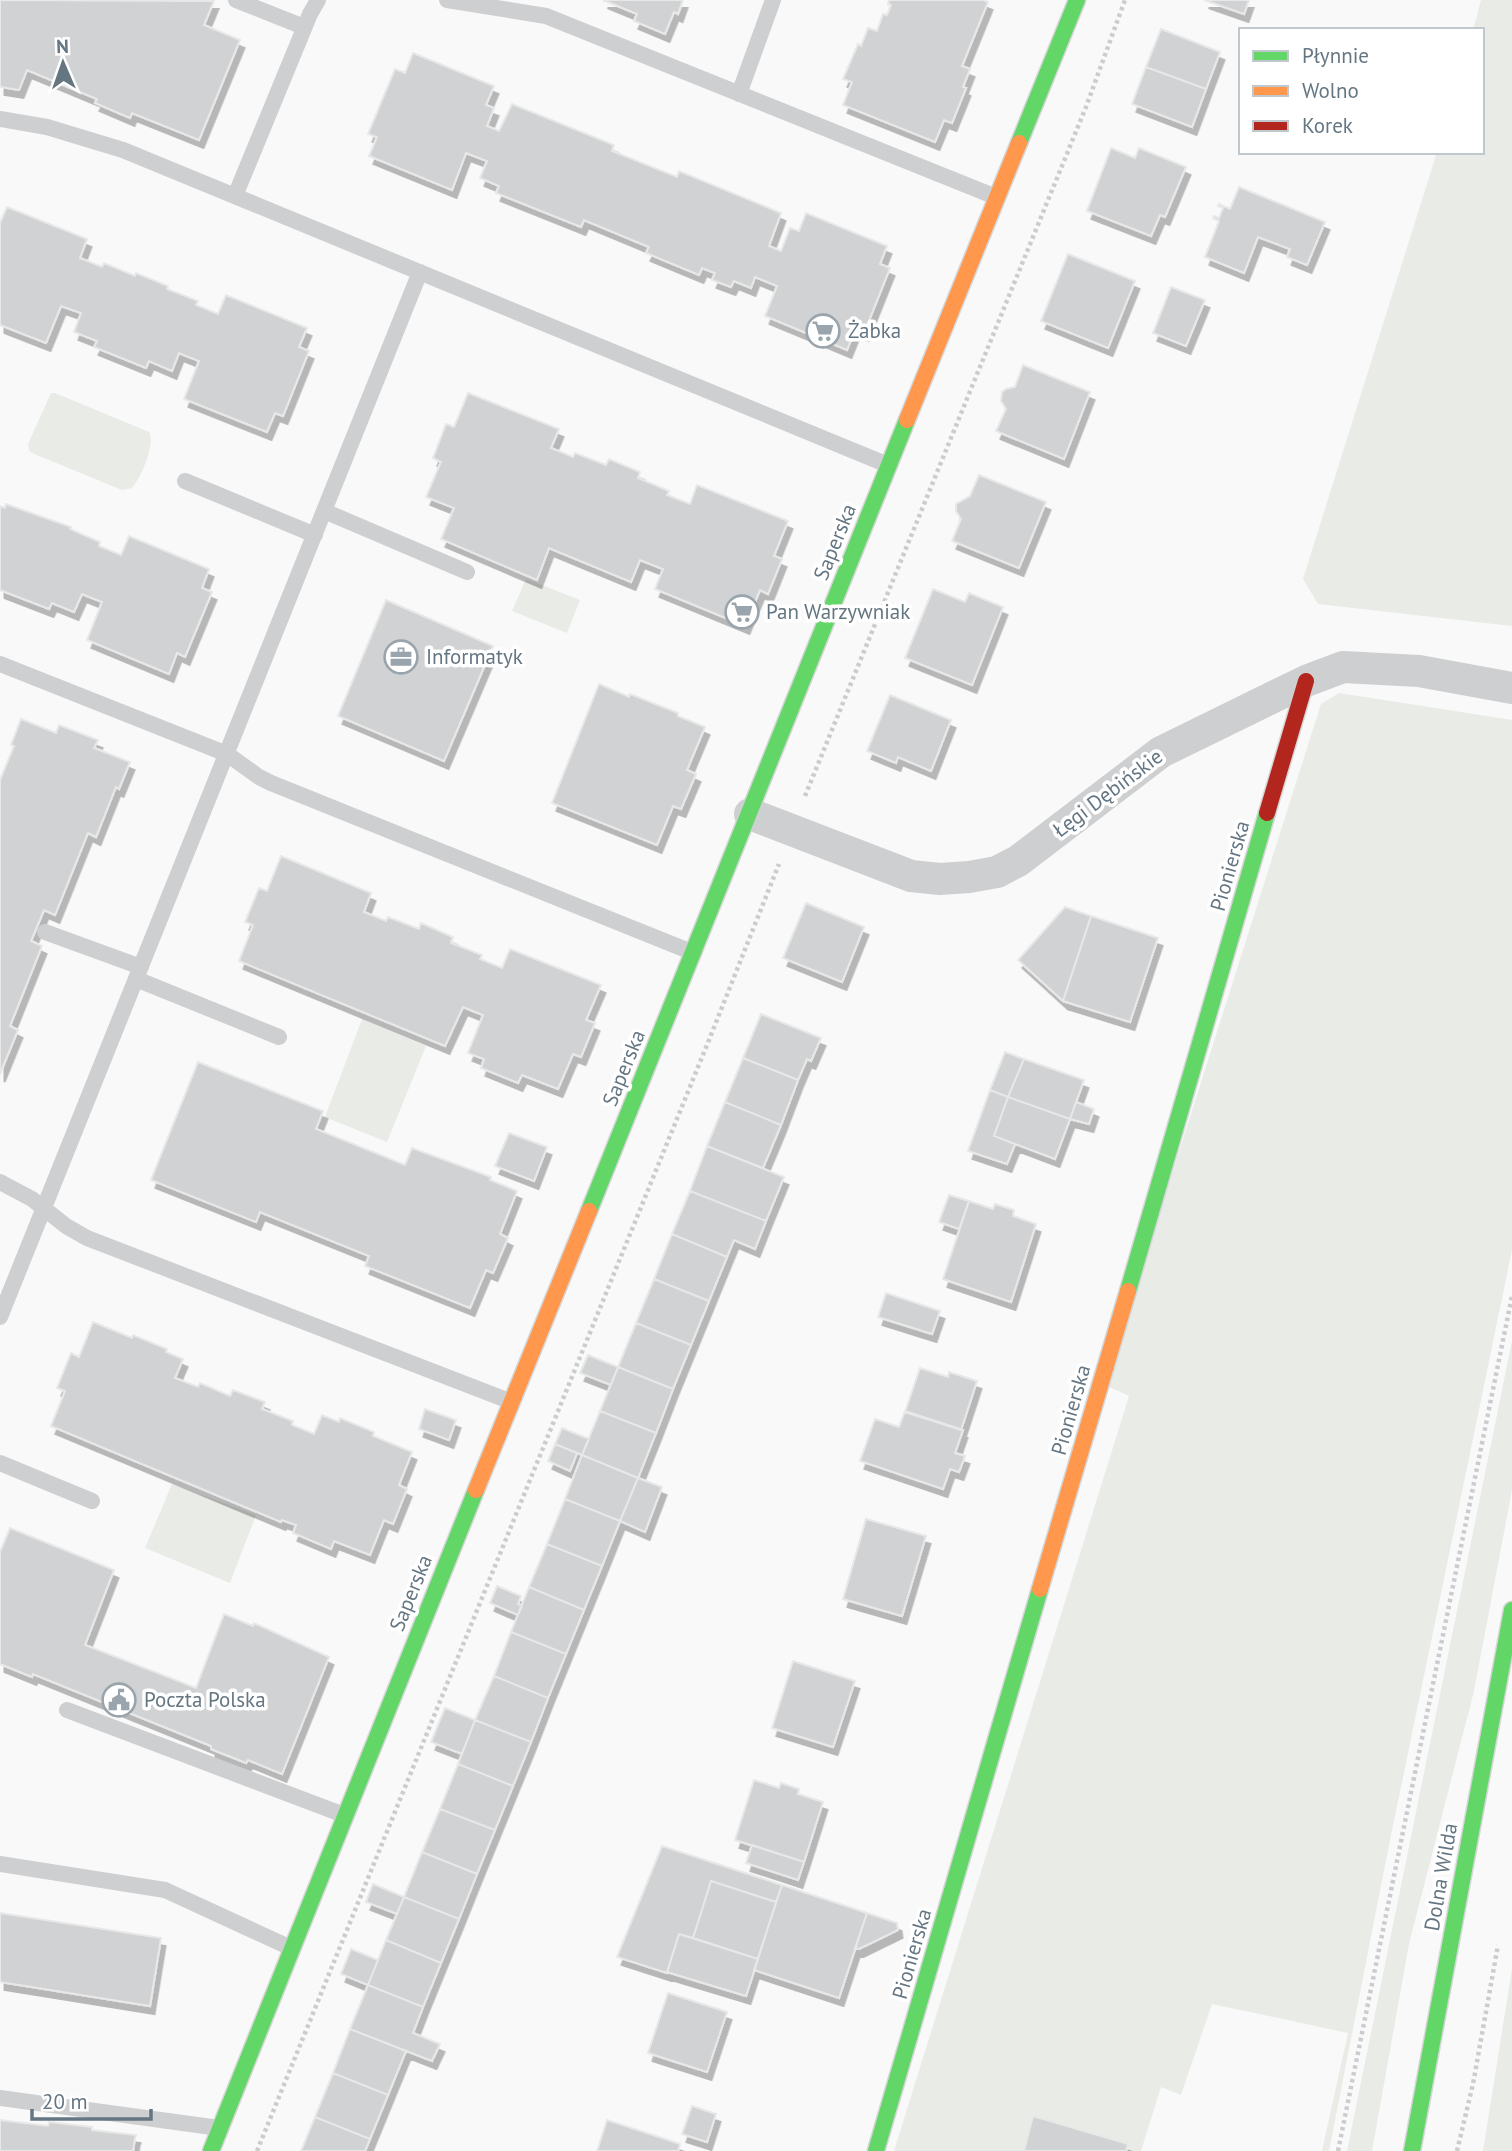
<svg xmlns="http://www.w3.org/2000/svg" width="1512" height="2151" font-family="'PT Sans',sans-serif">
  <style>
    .green { fill: #e8ebe6 }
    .building { fill: #d0d2d3; stroke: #e8e8e8; stroke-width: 2; filter: url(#shadow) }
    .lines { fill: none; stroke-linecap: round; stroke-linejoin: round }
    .fast-casing { stroke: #d5d6d7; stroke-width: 19 }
    .slow-casing { stroke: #d5d6d7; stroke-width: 19 }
    .jam-casing { stroke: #d5d6d7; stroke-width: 19 }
    .path { stroke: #cbcccd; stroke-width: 4.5; stroke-dasharray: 3.5 3.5; stroke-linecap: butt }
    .lane { stroke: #cecfd0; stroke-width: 16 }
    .street { stroke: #cecfd0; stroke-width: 32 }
    .fast { stroke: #63d668; stroke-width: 16 }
    .slow { stroke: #ff974d; stroke-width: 16 }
    .jam { stroke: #b3261e; stroke-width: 16 }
    .labels { text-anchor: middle; stroke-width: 7; stroke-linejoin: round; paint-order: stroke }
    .poi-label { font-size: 21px; fill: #657683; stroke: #fff; text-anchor: start }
    .street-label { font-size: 21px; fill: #657683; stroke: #fff }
  </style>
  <defs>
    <filter id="shadow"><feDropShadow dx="4.5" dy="8" stdDeviation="0" flood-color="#0004"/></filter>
  </defs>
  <rect width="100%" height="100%" fill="#f9f9f9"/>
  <!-- green -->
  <path class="green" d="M1481,0H1512V626L1318,604L1303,579L1437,152H1482V30H1473Z
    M51,393H55L149,432C156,443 141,478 132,488L122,490L32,453L29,450L28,444Z
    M526,579L580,600L567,633L512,611Z
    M1339,693L1512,720V1250L1389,1845L1329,2151H1322L1348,2033L1212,2004L1181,2095L1161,2087L1141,2151H894L1129,1396L1105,1385L1321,704Z
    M362,1019L426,1046L387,1142L325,1117Z
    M1512,1341V1490L1474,1691L1409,1944L1372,2151H1347Z
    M172,1484L256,1515L230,1583L145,1548Z
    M1512,1969V2151H1483Z"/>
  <!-- building -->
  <path class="building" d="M0,0L214,1L204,25L240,40L199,140L132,113L130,118L95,103L97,99L27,70L19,90L0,87Z
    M603,0H683L678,14L674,12L665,34L634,21L637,14Z
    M889,0H983L988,2L962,66L970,69L963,87L966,88L952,123L944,120L935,142L843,105L852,82L843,79L858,44L861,46L868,28L877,31L883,14L887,15L891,5L888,4Z
    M1204,0H1249L1244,14Z
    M1161,29L1220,52L1206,89L1146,67Z
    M413,53L494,86L486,105L494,108L487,126L499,131L512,104L614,145L612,151L677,177L679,171L781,213L769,246L781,251L790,228L799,231L806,213L887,246L880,264L890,268L864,333L855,330L847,350L765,316L777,286L755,277L751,288L734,281L731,287L712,280L715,273L702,268L699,275L646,253L649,247L584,220L581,227L496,193L499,186L480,178L487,161L466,153L452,190L369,156L377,137L368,134L395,69L405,73Z
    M1146,67L1206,89L1192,127L1132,104Z
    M1111,148L1135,158L1139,148L1186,167L1165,217L1160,215L1151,236L1087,211Z
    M1239,187L1325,222L1307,265L1287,257L1290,249L1258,237L1244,273L1205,257L1219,221L1213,218L1214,216L1219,218L1223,208L1218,206L1219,204L1230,209Z
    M7,207L87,239L80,258L102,267L104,263L135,276L136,273L168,286L167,289L198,301L196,305L218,314L226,295L307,328L299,347L309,351L283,416L275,413L267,432L184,399L199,361L179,353L172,371L149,361L146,368L94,347L97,341L74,332L81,313L61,306L46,343L0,325V223Z
    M1068,254L1135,281L1108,348L1041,321Z
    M1171,287L1205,300L1186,346L1153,333Z
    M1023,365L1090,392L1064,459L996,431L1006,409L1001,401L1002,392L1006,389L1015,387Z
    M468,393L559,429L551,448L573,457L575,453L606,465L609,459L640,472L638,478L669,491L667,495L690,504L697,485L788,521L774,556L782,559L768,594L760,590L745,626L655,589L663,569L640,560L631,582L549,548L537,580L441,539L454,508L426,497L441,462L433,458L446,424L454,427Z
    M979,475L1046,502L1019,568L952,541L961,519L956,511V504L970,496Z
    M6,504L71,527L70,529L100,542L99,546L121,555L129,536L209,569L202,588L212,592L185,657L177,653L169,674L87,640L102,602L82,594L74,612L52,603L49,609L0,590V506L5,508Z
    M933,589L965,602L969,593L1003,607L972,685L905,658Z
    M386,600L493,646L444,761L338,716Z
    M599,684L629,697L630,694L678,713V716L705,727L687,770L696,774L681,809L673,806L657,845L552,803Z
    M890,695L951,720L931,771L898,757L896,763L867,751Z
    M21,719L56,733L59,725L98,740L94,748L130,762L119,789L116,787L96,837L88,833L55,915L44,910L31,941L42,946L10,1026L18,1030L0,1074V780L14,746L11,745Z
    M281,856L371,893L364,912L386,921L388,917L419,929L421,923L453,937L451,943L482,955L480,959L502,968L510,949L601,985L586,1020L595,1023L581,1057L573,1054L558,1089L522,1075L518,1083L481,1068L484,1059L468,1053L483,1015L463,1007L445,1046L239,961L253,925L245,922L259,888L267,891Z
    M806,903L864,927L842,982L783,958Z
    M1065,907L1091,916L1063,1001L1018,960Z
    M1091,916L1158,938L1130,1022L1063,1001Z
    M761,1014L821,1038L811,1061L807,1059L798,1080L743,1058Z
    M1005,1052L1024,1059L1008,1097L990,1090Z
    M743,1058L798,1080L781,1125L725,1102Z
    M1024,1059L1084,1080L1070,1119L1008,1097Z
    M198,1062L323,1111L316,1129L405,1165L412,1148L491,1177L490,1180L517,1191L500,1234L508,1238L493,1273L486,1270L470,1308L365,1266L369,1256L260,1212L256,1222L151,1180Z
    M990,1090L1008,1097L994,1136L1015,1144L1007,1164L968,1151Z
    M1008,1097L1070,1119L1055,1159L994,1136Z
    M725,1102L781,1125L763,1168L707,1146Z
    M1076,1102L1094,1109L1089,1124L1070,1119Z
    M509,1133L547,1147L534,1181L495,1166Z
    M707,1146L784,1177L766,1221L690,1191Z
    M690,1191L766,1221L755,1249L734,1240L727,1257L672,1234Z
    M949,1195L969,1201L959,1229L939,1222Z
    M969,1201L993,1209L995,1204L1014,1210L1013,1216L1036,1224L1011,1302L943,1279Z
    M672,1234L727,1257L709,1301L654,1279Z
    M654,1279L709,1301L691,1345L636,1323Z
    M886,1293L940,1311L932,1334L878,1317Z
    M93,1322L132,1338L133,1335L167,1349L166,1352L183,1359L175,1378L198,1387L200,1383L230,1396L233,1390L265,1402L262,1409L293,1421L292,1425L314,1434L322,1415L339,1422L340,1418L374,1432L373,1436L412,1452L399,1485L407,1489L393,1524L384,1520L370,1555L334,1541L331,1549L293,1533L296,1525L282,1520L281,1522L51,1426L65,1391L57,1388L71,1353L79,1357Z
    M636,1323L691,1345L673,1389L618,1367Z
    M588,1355L618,1367L611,1385L580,1373Z
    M618,1367L673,1389L656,1433L600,1411Z
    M920,1368L948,1377L949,1372L977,1381L961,1430L905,1412Z
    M425,1409L456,1420L449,1440L419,1429Z
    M600,1411L656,1433L638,1478L582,1455Z
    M905,1411L963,1430L955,1453L965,1456L959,1472L950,1469L943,1489L860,1461L875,1419L899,1427Z
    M562,1428L589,1439L582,1455L555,1444Z
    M555,1444L577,1453L570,1471L548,1461Z
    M582,1455L638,1478L620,1521L565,1499Z
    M638,1478L662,1487L645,1532L620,1521Z
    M565,1499L620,1521L602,1566L547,1544Z
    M866,1519L926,1536L902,1616L843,1599Z
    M10,1528L114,1570L85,1645L196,1688L224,1614L253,1626L254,1623L329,1657L282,1774L248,1760L246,1763L211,1749V1746L33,1674L32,1677L0,1664V1552Z
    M547,1544L602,1566L584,1610L529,1587Z
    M497,1586L521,1596L518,1604L522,1606L518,1615L490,1603Z
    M529,1587L584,1610L566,1654L511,1632Z
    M511,1632L566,1654L548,1698L494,1676Z
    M793,1661L855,1681L833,1747L772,1728Z
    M494,1676L548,1698L531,1742L475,1720Z
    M445,1708L475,1720L462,1754L431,1742Z
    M475,1720L531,1742L513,1786L458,1764Z
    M458,1764L513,1786L495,1830L440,1809Z
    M754,1780L779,1788L781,1783L799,1789L798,1794L823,1802L804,1862L735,1840Z
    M440,1809L495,1830L477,1874L422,1852Z
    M752,1845L804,1862L798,1880L746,1863Z
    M662,1846L782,1885L776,1902L711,1881L693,1938L679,1934L667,1973L617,1957Z
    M422,1852L477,1874L459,1919L404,1897Z
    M711,1881L776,1902L758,1959L693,1938Z
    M373,1884L404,1897L397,1914L366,1902Z
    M782,1885L867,1913L839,1998L754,1970Z
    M404,1897L459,1919L441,1963L386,1940Z
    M0,1913L161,1938L150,2006L0,1982Z
    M867,1913L897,1923L898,1930L859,1949L855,1948Z
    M679,1934L758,1959L746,1996L667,1972Z
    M386,1940L441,1963L423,2007L368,1985Z
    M351,1949L378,1960L368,1985L341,1974Z
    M368,1985L423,2007L413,2033L440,2044L432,2061L350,2029Z
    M668,1993L727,2012L707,2072L648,2053Z
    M350,2029L406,2051L388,2095L333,2073Z
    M333,2073L388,2095L370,2139L315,2117Z
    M692,2106L716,2114L707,2142L682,2134Z
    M1033,2116L1128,2144L1126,2151H1024Z
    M315,2117L370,2139L365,2151H301Z
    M0,2120L48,2126L49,2122L92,2127V2130L136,2135L135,2138L133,2151H0Z
    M607,2120L680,2144L678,2151H597Z"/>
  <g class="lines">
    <defs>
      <path id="fast" d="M1019,143L1077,0
        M589,1211L907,420
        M1128,1291L1267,813
        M211,2151L476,1490
        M876,2151L1040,1589
        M1412,2151L1512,1610"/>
      <path id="slow" d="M907,420L1019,143
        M476,1490L589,1211
        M1040,1589L1128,1291"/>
      <path id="jam" d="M1267,813L1306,681"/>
    </defs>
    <!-- fast casing -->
    <use href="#fast" class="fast-casing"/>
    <!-- slow casing -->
    <use href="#slow" class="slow-casing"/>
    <!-- jam casing -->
    <use href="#jam" class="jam-casing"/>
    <!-- path -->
    <path class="path" d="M805,796L1086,107L1125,0
      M257,2151L707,1045L779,864
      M1338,2151L1512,1296
      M1457,2151L1473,2084L1498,1945"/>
    <!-- lane -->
    <path class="lane" d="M236,0L304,27
      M447,0L546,16L996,197
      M739,94L773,0
      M0,119L47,127L123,150L888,465
      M235,196L310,14L318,0
      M185,481L315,535
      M324,511L467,572
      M0,664L227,754L259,777L271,783L694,953
      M45,932L141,967
      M136,979L279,1037
      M0,1182L32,1199L66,1226L87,1238L512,1402
      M0,1317L420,272
      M0,1463L92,1501
      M67,1710L344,1815
      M0,1864L165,1890L291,1948
      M0,2098L219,2128"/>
    <!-- street -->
    <path class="street" d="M750,814L911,876L940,879L969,877L997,872L1018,861L1161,752L1306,681L1343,667L1419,671L1512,688"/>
    <!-- fast -->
    <use href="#fast" class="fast"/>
    <!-- slow -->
    <use href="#slow" class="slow"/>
    <!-- jam -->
    <use href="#jam" class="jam"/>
  </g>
  <!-- icons -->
  <defs>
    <symbol id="supermarket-ring" viewBox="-11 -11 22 22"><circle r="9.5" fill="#fff" stroke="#99a4ac" stroke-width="1.5"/><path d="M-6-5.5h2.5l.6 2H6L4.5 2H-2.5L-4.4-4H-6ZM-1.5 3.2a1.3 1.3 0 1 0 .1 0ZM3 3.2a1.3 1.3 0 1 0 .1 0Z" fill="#99a4ac"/></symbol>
    <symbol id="office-ring" viewBox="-11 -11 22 22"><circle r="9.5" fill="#fff" stroke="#99a4ac" stroke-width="1.5"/><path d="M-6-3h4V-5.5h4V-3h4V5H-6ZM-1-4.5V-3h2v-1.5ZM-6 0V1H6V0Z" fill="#99a4ac"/></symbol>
    <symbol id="civic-ring" viewBox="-11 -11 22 22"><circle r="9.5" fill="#fff" stroke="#99a4ac" stroke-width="1.5"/><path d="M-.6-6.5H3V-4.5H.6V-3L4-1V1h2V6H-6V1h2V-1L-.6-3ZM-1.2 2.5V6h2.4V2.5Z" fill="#99a4ac"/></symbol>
  </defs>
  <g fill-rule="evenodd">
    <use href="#supermarket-ring" x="804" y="312" width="38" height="38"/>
    <use href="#supermarket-ring" x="723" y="593" width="38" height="38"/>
    <use href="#office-ring" x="382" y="638" width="38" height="38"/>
    <use href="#civic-ring" x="100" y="1681" width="38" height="38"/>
  </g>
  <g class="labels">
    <!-- poi labels -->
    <g class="poi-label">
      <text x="848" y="338">Żabka</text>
      <text x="766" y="619">Pan Warzywniak</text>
      <text x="426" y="664">Informatyk</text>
      <text x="144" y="1707">Poczta Polska</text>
    </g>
    <!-- street labels -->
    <g class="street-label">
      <text transform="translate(835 542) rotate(-68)" y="7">Saperska</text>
      <text transform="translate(1108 793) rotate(-37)" y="7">Łęgi Dębińskie</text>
      <text transform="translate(1230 866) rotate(-74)" y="7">Pionierska</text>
      <text transform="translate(624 1068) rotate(-68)" y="7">Saperska</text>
      <text transform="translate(1071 1410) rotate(-74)" y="7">Pionierska</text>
      <text transform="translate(411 1593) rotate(-68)" y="7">Saperska</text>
      <text transform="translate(1441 1877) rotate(-80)" y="7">Dolna Wilda</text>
      <text transform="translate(912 1954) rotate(-74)" y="7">Pionierska</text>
    </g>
  </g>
  <!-- legend -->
  <rect x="1239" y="28" width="245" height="126" fill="#ffffff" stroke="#c1c8cd" stroke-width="2"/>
  <rect x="1253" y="51" width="35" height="10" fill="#63d668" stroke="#c1c8cd" stroke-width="2"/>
  <text x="1302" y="63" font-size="21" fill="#657683">Płynnie</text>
  <rect x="1253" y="86" width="35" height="10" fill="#ff974d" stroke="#c1c8cd" stroke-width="2"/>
  <text x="1302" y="98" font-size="21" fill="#657683">Wolno</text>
  <rect x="1253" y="121" width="35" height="10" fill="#b3261e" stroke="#c1c8cd" stroke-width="2"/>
  <text x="1302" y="133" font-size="21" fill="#657683">Korek</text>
  <!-- north arrow -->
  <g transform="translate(63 63) rotate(358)" stroke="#ffffff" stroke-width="5" paint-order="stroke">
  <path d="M0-5L12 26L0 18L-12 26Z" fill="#657683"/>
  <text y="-10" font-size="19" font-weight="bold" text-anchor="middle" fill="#657683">N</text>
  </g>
  <!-- scale -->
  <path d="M32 2109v10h119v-10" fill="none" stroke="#657683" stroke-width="3.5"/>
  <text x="42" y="2109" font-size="21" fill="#657683" stroke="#ffffff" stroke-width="5" paint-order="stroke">20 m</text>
</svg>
